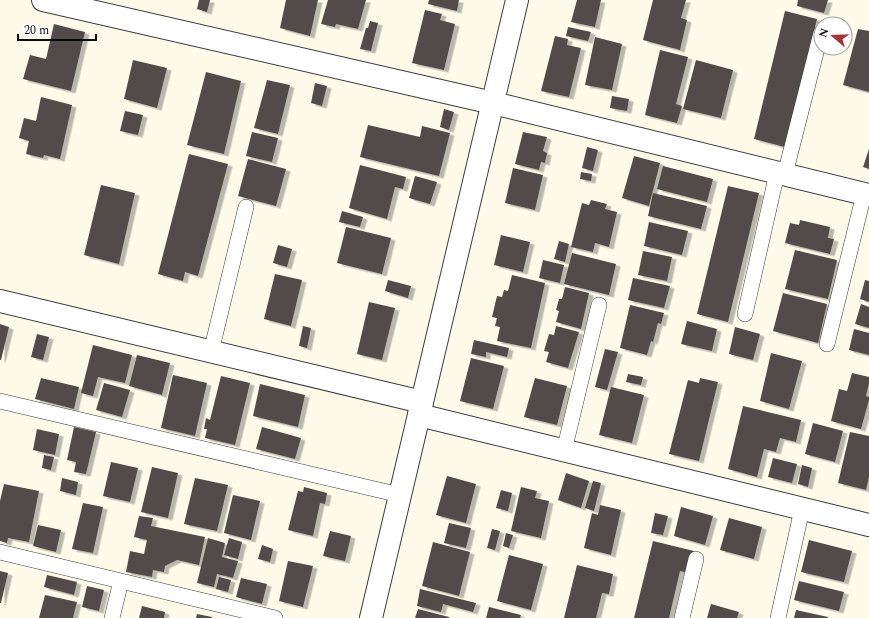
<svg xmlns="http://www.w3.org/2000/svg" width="869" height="618" font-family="Spectral,serif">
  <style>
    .building { fill: #524c48; filter: url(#shadow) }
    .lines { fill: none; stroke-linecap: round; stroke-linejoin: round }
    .service-casing { stroke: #3d3d3d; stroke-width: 16 }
    .minor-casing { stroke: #3d3d3d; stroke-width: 24 }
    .tertiary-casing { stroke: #3d3d3d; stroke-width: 24 }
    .service { stroke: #fff; stroke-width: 15 }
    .minor { stroke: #fff; stroke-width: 22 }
    .tertiary { stroke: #fff; stroke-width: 22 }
  </style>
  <defs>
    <filter id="shadow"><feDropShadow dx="4.5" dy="2.5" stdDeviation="0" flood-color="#0004"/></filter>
  </defs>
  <rect width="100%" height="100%" fill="#fdfaea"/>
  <!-- building -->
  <path class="building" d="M199,0H210L207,12L197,9Z
    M286,0H318L310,36L280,28Z
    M328,0H366L358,29L336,24L335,27L321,24Z
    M429,0H459L457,11L428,4Z
    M577,0H601L595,27L571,22Z
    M653,0H686L681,18L687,20L680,50L643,40Z
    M798,0H828L824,13L797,6Z
    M425,10L442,14L440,20L455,24L444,70L412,63Z
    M785,11L817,19L785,147L754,139Z
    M370,21L378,23L371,51L360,49L366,28H368Z
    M54,24L85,32L71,91L23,79L30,55L46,59Z
    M568,27L591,32L588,41L566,36Z
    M858,29L869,31V92L843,85Z
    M555,36L568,39L567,45L581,48L569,97L541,91Z
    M595,37L622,44L612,90L585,85Z
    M660,50L688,57L676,104L682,106L677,123L645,115Z
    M133,60L167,68L157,108L124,99Z
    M696,60L733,70L721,118L683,109Z
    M206,72L241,81L224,154L187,145Z
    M267,80L290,85L278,134L254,128Z
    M315,83L327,86L322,106L311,103Z
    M612,96L629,99L627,111L610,108Z
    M41,97L72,105L60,159L44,155L43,158L26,154L29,141L19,138L24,118L36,121Z
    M444,109L454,112L449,130L440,127Z
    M125,111L143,115L138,135L120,131Z
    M368,125L420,137L422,126L450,133L439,176L360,157Z
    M252,132L278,138L272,162L246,156Z
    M523,132L547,137L543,151L547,153L545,163L541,162L539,170L515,164Z
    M587,147L598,150L593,171L582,168Z
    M869,149V169L863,167Z
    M189,154L228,164L198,276L185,272L183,281L158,274Z
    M634,156L660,163L649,206L622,198Z
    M248,159L286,169L276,206L238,196Z
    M360,165L406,177L403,189L395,187L387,219L349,208Z
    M663,166L713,179L707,202L657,189Z
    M513,168L543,175L535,210L505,203Z
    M581,172L592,174L591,181L580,179Z
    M415,176L437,182L430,204L409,198Z
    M101,185L135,193L119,264L84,255Z
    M728,186L759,193L728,322L697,314Z
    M653,193L707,206L701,229L648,216Z
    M591,200L607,204L605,209L617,212L609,247L595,243L593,252L571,247L582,203L589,205Z
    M342,211L363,217L360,227L339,222Z
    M800,220L830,227L828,238L834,239L830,254L785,243L790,223L799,225Z
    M649,222L688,231L682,255L644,246Z
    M346,227L391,238L382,274L337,263Z
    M501,235L530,242L523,272L494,265Z
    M559,241L569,244L565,262L554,259Z
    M278,245L292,249L287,267L273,263Z
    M795,250L837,260L828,299L785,289Z
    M643,251L672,257L667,281L638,275Z
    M572,253L616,264L609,295L564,284Z
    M543,260L564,265L560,283L539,278Z
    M275,274L302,280L291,326L264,319Z
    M512,275L545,283L531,348L497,341L500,327L495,326L497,318L492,317L497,296L502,297L504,290L508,291Z
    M633,278L670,286L664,308L628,300Z
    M388,280L411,286L408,298L385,291Z
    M865,280L869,281V302L860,299Z
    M565,287L589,293L581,329L556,322L559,311L556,310L559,299H562Z
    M783,293L827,304L818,343L773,331Z
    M369,302L395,308L382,360L357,354Z
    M861,304L869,307V328L855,324Z
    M630,305L664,313L661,324L658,323L653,342L651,341L647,355L620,348Z
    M687,321L717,329L712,351L681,344Z
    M0,324L9,327L1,360H0Z
    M303,326L311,328L307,348L299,346Z
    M556,326L579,332L568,368L546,362L549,352L544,351L549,334L554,335Z
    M735,327L760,334L753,360L729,354Z
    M854,329L869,333V355L849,350Z
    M37,334L49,337L43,360L31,357Z
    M474,340L509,348L507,357L486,352V357L471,354Z
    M93,345L132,355L125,383L98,377L93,396L81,393Z
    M605,349L618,352L607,390L595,387Z
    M771,353L802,361L789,409L760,401Z
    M137,355L170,363L162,395L129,386Z
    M471,358L504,366L493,409L460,401Z
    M852,373L869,377V383L866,396L869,397V400L861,429L831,421L839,389L847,391Z
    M628,374L643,377L641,385L626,382Z
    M173,375L207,383L195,436L161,428Z
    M221,376L250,383L235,445L205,438L207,429H204L206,418L210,420Z
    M41,378L79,387L74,409L35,399Z
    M535,378L567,386L557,425L524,417Z
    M700,378L718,382L699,461L669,454L688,380L699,383Z
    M104,383L130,390L122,417L96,410Z
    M260,384L305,395L298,427L253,416Z
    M611,387L644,395L632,443L599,435Z
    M743,406L801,420L796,442L780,438L776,452L764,449L757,477L728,469Z
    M813,423L843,431L835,462L805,454Z
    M74,427L96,432L86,474L74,472L76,462L67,460Z
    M262,427L301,438L295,459L256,449Z
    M37,429L59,434L55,455L33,450Z
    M850,432L869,436V477L866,490L838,483Z
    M44,455L54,457L51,470L42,468Z
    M773,458L797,464L792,483L768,477Z
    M111,462L138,468L130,502L103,496Z
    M802,465L812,468L808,487L798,484Z
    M152,467L178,473L168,518L141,512Z
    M566,473L589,481L581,508L558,500Z
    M447,476L476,484L466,523L436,515Z
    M62,478L78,482L76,495L60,491Z
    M195,478L228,485L217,531L184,524Z
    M593,481L601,483L594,511L585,508Z
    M4,484L39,491L29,542L8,538L7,543L0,541V501Z
    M304,487L327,493L325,504L320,503L313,536L288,530L298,491L303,492Z
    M521,487L537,491L535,498L549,501L541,538L511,531Z
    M501,490L512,493L508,511L496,508Z
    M233,495L260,501L251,540L224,533Z
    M83,503L103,507L93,553L72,549Z
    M600,505L621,510L611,555L584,548L592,513L598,515Z
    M681,507L713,516L705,545L674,536Z
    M655,513L668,516L663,535L651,533Z
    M139,516L153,518L151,526L205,537L199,565L177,560L165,566L164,572L153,570L152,577L126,572L130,551L144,554L147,540L134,537Z
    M729,518L762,527L754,559L720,550Z
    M449,523L471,528L466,548L444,543Z
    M38,525L61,530L56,552L33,546Z
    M492,529L500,531L495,550L487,548Z
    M330,531L351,536L345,561L323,556Z
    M506,533L513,535L509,548L503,546Z
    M208,538L225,543L222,557L238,561L233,578L217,574L214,587L197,583Z
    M229,538L242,542L238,559L224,555Z
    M809,540L852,551L844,582L801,572Z
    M653,541L694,551L689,573L680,571L669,618H634Z
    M433,542L470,552L459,596L422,586Z
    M262,545L273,549L270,562L258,559Z
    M509,555L543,564L531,610L497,601Z
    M288,561L313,566L303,607L279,601Z
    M577,565L613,574L609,594L602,593L596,618H564Z
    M0,571L8,573L1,603H0Z
    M47,575L77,582L74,595L44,587Z
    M219,577L231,580L228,592L216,589Z
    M241,578L267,584L262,604L236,597Z
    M799,581L844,592L839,611L794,600Z
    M87,586L104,590L99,611L82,607Z
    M420,589L476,603L473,612L443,604L441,612L417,606Z
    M45,595L77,602L73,618H39Z
    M711,604L739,612L737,618H707Z
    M142,606L165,612L164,618H139Z
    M489,607L521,615L520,618H486Z
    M418,609L449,617V618H415Z
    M796,610L828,617V618H794Z
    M197,614L212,617V618H196Z"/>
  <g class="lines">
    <defs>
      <path id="service" d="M785,174L821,33
        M745,314L777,173
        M827,344L864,194
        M211,352L246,207
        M0,401L400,495
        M564,451L599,305
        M0,552L275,618
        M112,618L121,581
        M682,618L696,559
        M778,618L802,509"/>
      <path id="minor" d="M43,0L493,103L869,195
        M0,301L422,402
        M419,415L869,525"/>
      <path id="tertiary" d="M371,618L517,0"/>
    </defs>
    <!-- service casing -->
    <use href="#service" class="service-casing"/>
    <!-- minor casing -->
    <use href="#minor" class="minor-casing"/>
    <!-- tertiary casing -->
    <use href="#tertiary" class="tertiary-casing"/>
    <!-- service -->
    <use href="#service" class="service"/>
    <!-- minor -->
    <use href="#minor" class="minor"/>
    <!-- tertiary -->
    <use href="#tertiary" class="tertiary"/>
  </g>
  <!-- north arrow -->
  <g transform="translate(833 36) rotate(289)"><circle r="19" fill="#ffffff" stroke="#9d9d9d"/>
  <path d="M0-3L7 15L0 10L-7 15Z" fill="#ab3132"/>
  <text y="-6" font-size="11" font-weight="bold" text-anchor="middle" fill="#0a0a0a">N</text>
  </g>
  <!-- scale -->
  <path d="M18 34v6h78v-6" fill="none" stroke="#0a0a0a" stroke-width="2"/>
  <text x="24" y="34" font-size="12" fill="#0a0a0a" stroke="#ffffff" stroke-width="3" paint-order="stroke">20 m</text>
</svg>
